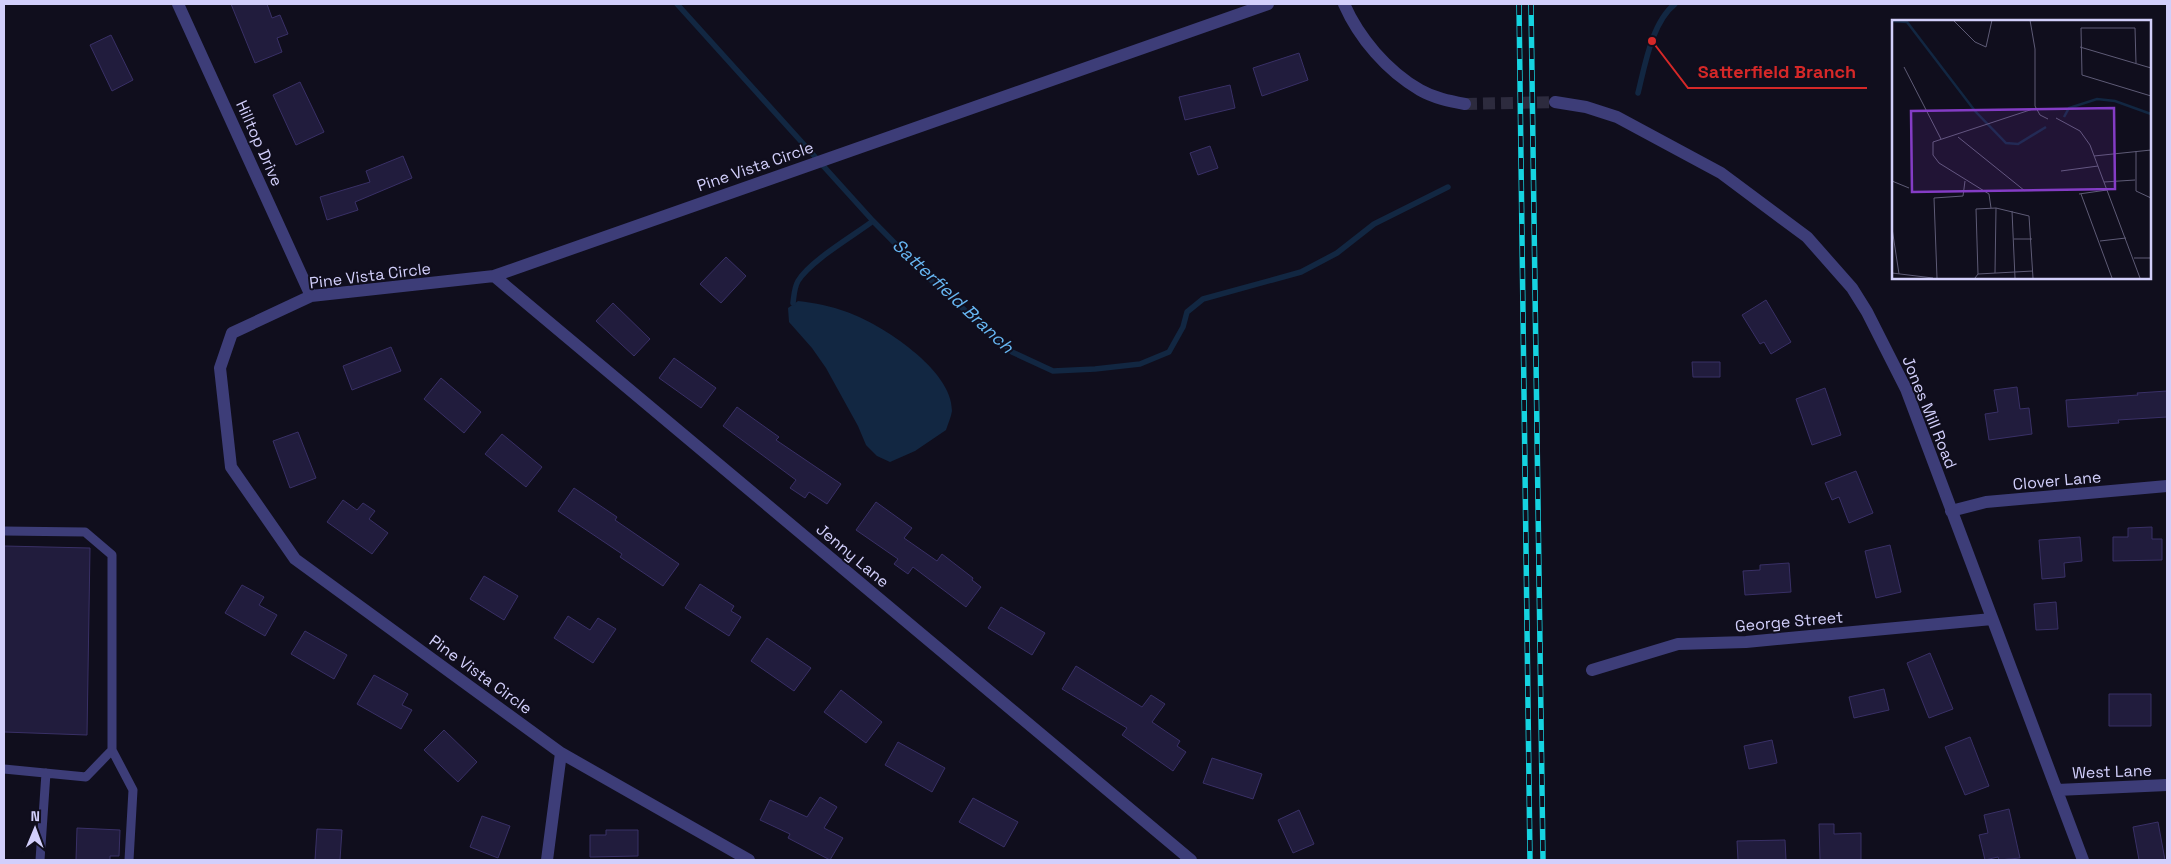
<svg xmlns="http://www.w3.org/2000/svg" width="2171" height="864" font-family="'Space Grotesk',sans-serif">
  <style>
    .water { fill: #122742 }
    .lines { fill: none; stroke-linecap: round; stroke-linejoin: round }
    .stream { stroke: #122742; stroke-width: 5.5 }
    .building { fill: #211c3d; stroke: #393066 }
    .street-tunnel { stroke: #2d2b3e; stroke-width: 12; stroke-dasharray: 12 6; stroke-linecap: butt }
    .lane { stroke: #3d3d78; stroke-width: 9 }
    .street { stroke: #3d3d78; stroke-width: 12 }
    .rail-casing { stroke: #15d3e0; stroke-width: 5.5 }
    .rail { stroke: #100e1d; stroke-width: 4; stroke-dasharray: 11; stroke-linecap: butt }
    .labels { text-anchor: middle; stroke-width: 4; stroke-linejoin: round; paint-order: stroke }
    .street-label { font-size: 16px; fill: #d2cffb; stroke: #100e1d }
    .water-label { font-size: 18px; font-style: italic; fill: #66b5f1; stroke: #100e1d }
    .inset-river { fill: none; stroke: #122742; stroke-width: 2.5 }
    .inset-road { fill: none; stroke: #5e5b76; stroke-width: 1 }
    .view { fill: #843cc5; fill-opacity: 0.15; stroke: #843cc5; stroke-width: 2.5 }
    .inset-edge { fill: none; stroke: #d2cffb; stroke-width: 2.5 }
    .leader { fill: none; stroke: #d62828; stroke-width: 2 }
    .callout-dot { fill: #d62828; stroke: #100e1d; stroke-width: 2 }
    .callout-label { font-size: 18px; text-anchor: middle; font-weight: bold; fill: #d62828; stroke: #100e1d; stroke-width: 4; stroke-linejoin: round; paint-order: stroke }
  </style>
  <rect width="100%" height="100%" fill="#100e1d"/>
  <!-- water -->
  <path class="water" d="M798,301C815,303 831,306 847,312C881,324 953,370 952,411C951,417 948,424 946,430L915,451L890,462L877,456L866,445L858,426L826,368L812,348L789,322L788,308Z"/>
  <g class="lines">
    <!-- stream -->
    <path class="stream" d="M677,4L873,221L933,282L1012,352L1053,371L1095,369L1140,364L1169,352L1183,327L1187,312L1203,299L1301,272L1337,253L1374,224L1448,187
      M1638,93C1645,65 1652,22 1675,4
      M793,303C794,296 794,288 798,281C810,261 853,236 873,221"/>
  </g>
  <!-- building -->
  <path class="building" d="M231,4H267L272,18L280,15L288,34L277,38L282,52L255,63Z
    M111,35L133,80L112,91L90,45Z
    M1299,53L1308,80L1262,96L1253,68Z
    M300,82L324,132L296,145L273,95Z
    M1230,85L1235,108L1185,120L1179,97Z
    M1210,146L1218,168L1198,175L1190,153Z
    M403,156L412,178L355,202L358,210L327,220L320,197L370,182L366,171Z
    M726,257L746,276L721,303L700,284Z
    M1766,300L1791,342L1771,354L1764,342L1760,344L1742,315Z
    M613,303L650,339L634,356L596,321Z
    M391,347L401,371L352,390L343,366Z
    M674,358L716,388L701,408L659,378Z
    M1692,362H1720V377H1693Z
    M441,378L481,412L464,433L424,399Z
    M2017,387L2020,409L2029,408L2032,434L1989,440L1985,414L1998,412L1994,390Z
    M1825,388L1841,435L1812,445L1796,399Z
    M2167,391V417L2118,420L2119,423L2068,427L2066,400L2138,395L2137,393Z
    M737,407L779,437L776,440L841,484L827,504L809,492L805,498L790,488L796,480L723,426Z
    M298,432L316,478L290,488L273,441Z
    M502,434L542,467L526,487L485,454Z
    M1856,471L1873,513L1849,523L1839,497L1832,500L1825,483Z
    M574,488L617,517L615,520L679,564L663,586L620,557L622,554L558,511Z
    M343,500L357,510L363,503L375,511L369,519L388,533L372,554L327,522Z
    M876,502L912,528L904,538L937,561L942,554L973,578L972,580L981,587L966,607L913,567L908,574L894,564L898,559L856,530Z
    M2152,527V539H2162V560L2113,561V537H2128V528Z
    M2080,537L2082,561L2064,563L2065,577L2042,579L2039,540Z
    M1890,545L1901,592L1876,598L1865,551Z
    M4,546L90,548L87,735L4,732Z
    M1789,563L1791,592L1745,595L1743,571L1760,570V565Z
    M484,576L518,596L504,620L470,599Z
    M700,584L734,606L731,611L741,617L729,636L685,608Z
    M242,585L264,597L259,605L277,615L265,636L225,613Z
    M2056,602L2058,629L2036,630L2034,604Z
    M1001,607L1045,633L1032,655L988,628Z
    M568,616L590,630L598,618L616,629L593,663L554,638Z
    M305,631L347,655L334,679L291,654Z
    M767,638L811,668L794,691L751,661Z
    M1930,653L1953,709L1929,718L1907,663Z
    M1076,666L1142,707L1151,695L1165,704L1152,722L1180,741L1177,746L1186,752L1173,771L1122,735L1127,728L1062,689Z
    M374,675L408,694L402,705L412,710L401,729L357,704Z
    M1884,689L1889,710L1854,718L1849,697Z
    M841,690L882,722L866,743L824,712Z
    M2109,694H2151V726H2109Z
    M444,730L477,762L458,782L424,750Z
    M1970,737L1989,786L1965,795L1945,747Z
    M1772,740L1777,763L1749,769L1744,746Z
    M898,742L945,768L932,792L885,765Z
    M1212,758L1262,774L1253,799L1203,783Z
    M820,797L837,807L824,828L843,838L830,860L788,838L790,834L760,820L770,800L807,817Z
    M973,798L1018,822L1004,847L959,822Z
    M2009,809L2020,858L1999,860L1998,857L1985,860L1979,835L1988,833L1984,815Z
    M1299,810L1314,844L1293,853L1278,820Z
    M482,816L510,826L498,858L470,847Z
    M2158,822L2165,860H2139L2133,827Z
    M1819,824H1834V834L1861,833V860H1820Z
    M77,828L120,830L119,856H110V860H76Z
    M317,829L342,830L340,860H315Z
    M606,830H638V856L590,857V835H606Z
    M1785,840L1786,860H1738L1737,841Z"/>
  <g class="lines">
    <!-- street-tunnel -->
    <path class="street-tunnel" d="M1465,104L1555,102"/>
    <!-- lane -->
    <path class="lane" d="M4,531L85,532L112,555V750L86,777L4,769
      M112,750L133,790L129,860
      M40,860L46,773"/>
    <!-- street -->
    <path class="street" d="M178,4L311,296
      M1344,4C1359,38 1387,71 1420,90C1434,98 1449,101 1465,104
      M1555,102L1586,107L1617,117L1721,173L1807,237L1852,288L1867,312L1906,389L2083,860
      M494,276L1191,860
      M1951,511L1986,502L2167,486
      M1592,670L1678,644L1746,642L1992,619
      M2057,790L2167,785
      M547,860L561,753
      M749,860L561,753L295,559L231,467L220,368L232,333L311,296L494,276L1268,4"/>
    <defs>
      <path id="rail" d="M1519,4L1530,860
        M1531,4L1543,860"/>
    </defs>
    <!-- rail casing -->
    <use href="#rail" class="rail-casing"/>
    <!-- rail -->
    <use href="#rail" class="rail"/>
  </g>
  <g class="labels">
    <!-- street labels -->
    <g class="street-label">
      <text transform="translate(260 143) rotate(66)" y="6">Hilltop Drive</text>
      <text transform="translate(755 166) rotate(-19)" y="6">Pine Vista Circle</text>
      <text transform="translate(370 275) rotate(-7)" y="6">Pine Vista Circle</text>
      <text transform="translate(1930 412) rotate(68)" y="6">Jones Mill Road</text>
      <text transform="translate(2057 480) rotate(-5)" y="6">Clover Lane</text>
      <text transform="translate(853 555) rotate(40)" y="6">Jenny Lane</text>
      <text transform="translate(1789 621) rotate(-5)" y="6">George Street</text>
      <text transform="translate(481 674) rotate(36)" y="6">Pine Vista Circle</text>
      <text transform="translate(2112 771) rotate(-2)" y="6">West Lane</text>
    </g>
    <!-- water labels -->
    <g class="water-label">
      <text transform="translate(953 296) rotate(43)" y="6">Satterfield Branch</text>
    </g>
  </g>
  <!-- overview -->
  <g transform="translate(1892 20)">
    <rect width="259" height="259" fill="#100e1d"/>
    <path class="inset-river" d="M0,1L15,2L83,91L114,123L126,124L154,107M172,97L177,88L205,79L223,81L259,94"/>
    <path class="inset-road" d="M61,0L83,22L94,27L100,0M138,0L143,29V86L148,95L156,99M188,27L259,48M244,43L243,8H189L190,55L259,76M12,47L49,119M164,98L188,111L198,125L248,258M66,117L133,171M244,131V171L259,178M202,136L259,130M169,151L206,146M0,161L17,168M212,162L243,160M187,174L215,170M189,174L220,258M99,188L97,174L47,143L41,135V122L144,88M120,191L123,258M0,208L7,254M122,219H140M208,221L234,218M242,238H259M0,253L41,258M103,253L104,188M86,254L84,189L104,188L137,196L141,258M45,258L42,178L71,176L73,161M83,258L86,254L141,251"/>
    <path class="view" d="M222,88L223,169L20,172L19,91Z"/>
    <rect width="259" height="259" class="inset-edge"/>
  </g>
  <!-- callouts -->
  <path class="leader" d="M1652 41L1688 88H1867"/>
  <circle class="callout-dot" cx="1652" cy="41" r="5"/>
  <g class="callout-label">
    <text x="1777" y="78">Satterfield Branch</text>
  </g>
  <!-- border -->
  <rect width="2171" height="864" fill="none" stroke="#d2cffb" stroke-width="10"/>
  <!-- north arrow -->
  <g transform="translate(35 829) rotate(1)" stroke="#100e1d" stroke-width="4" paint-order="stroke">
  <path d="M0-4L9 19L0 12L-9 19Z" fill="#d2cffb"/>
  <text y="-8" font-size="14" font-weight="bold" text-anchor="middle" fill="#d2cffb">N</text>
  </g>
</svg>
